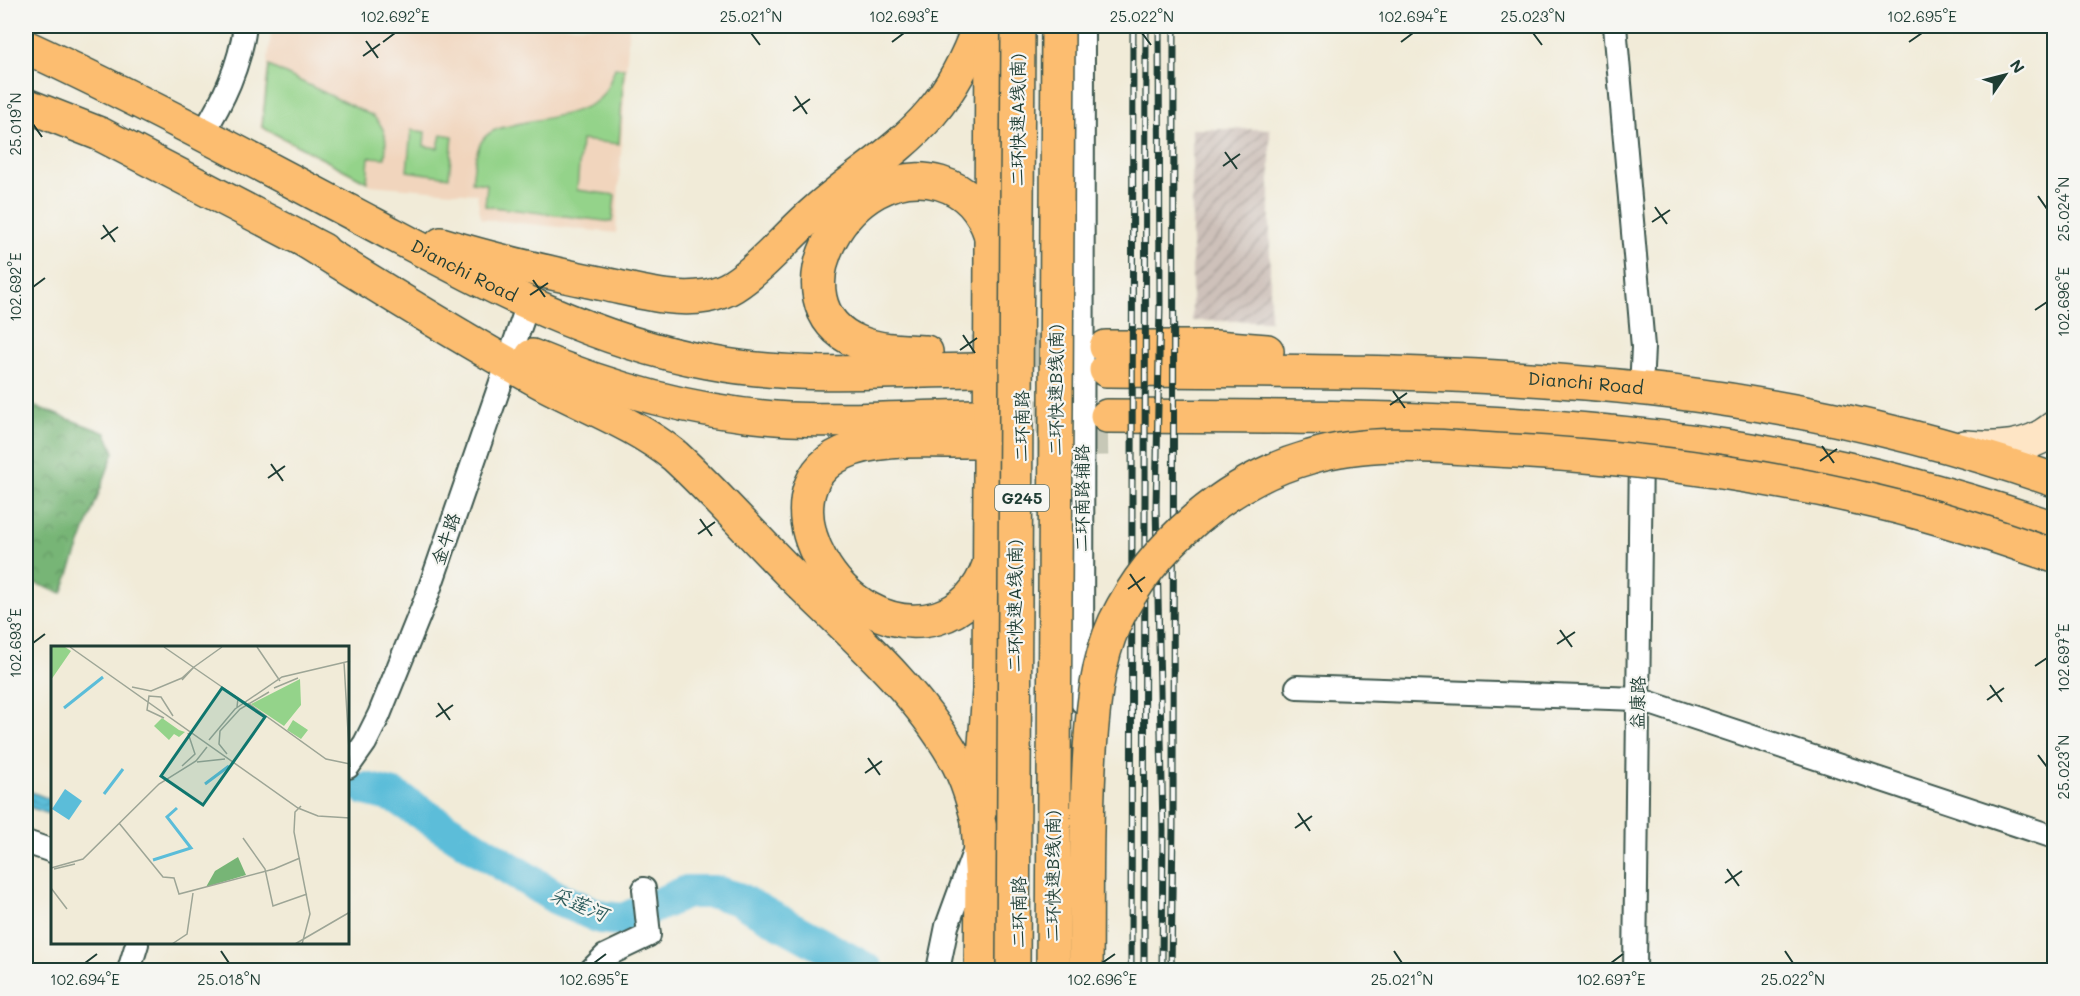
<svg xmlns="http://www.w3.org/2000/svg" width="2080" height="996" font-family="Mali,'LXGW WenKai TC',sans-serif">
  <style>
    .built { fill: #f1d5bd }
    .industrial { fill: url(#industrial-furrows) }
    .green { fill: #94d38a; stroke: #5a885f; stroke-width: 1.5 }
    .forest { fill: url(#forest-crowns); stroke: #4b7955; stroke-width: 1.5 }
    .water { fill: url(#water-waves); stroke: #3d7d86; stroke-width: 1.5 }
    .lines { fill: none; stroke-linecap: round; stroke-linejoin: round }
    .river { stroke: #5bbdd9; stroke-width: 34 }
    .primary-tunnel { stroke: #c7c8b7; stroke-width: 33; stroke-dasharray: 33 16; stroke-linecap: butt }
    .street-casing { stroke: #3e574d; stroke-width: 26 }
    .secondary-casing { stroke: #3e574d; stroke-width: 36 }
    .primary-casing { stroke: #3e574d; stroke-width: 36 }
    .highway-casing { stroke: #3e574d; stroke-width: 36 }
    .street { stroke: #fff; stroke-width: 22 }
    .secondary { stroke: #fee5c5; stroke-width: 33 }
    .primary { stroke: #fcbd6f; stroke-width: 33 }
    .highway { stroke: #fcbd6f; stroke-width: 33 }
    .rail-casing { stroke: #1f3d34; stroke-width: 7 }
    .rail { stroke: #f6f6f2; stroke-width: 4.5; stroke-dasharray: 14; stroke-linecap: butt }
    .highway-bridge-casing { stroke: #3e574d; stroke-width: 36; stroke-linecap: butt }
    .highway-bridge { stroke: #fcbd6f; stroke-width: 33 }
    .ticks { fill: none; stroke: #1f3d34; stroke-width: 2 }
    .labels { text-anchor: middle; stroke-width: 4.5; stroke-linejoin: round; paint-order: stroke }
    .shield { fill: #f6f6f2; stroke: #60746d; stroke-width: 1.5 }
    .shield-label { font-size: 16px; font-weight: bold; fill: #1f3d34 }
    .street-label { font-size: 18px; fill: #1f3d34; stroke: #f6f6f2 }
    .water-label { font-size: 20px; font-style: italic; fill: #2e5d5d; stroke: #f6f6f2 }
    .inset-river { fill: none; stroke: #5bbdd9; stroke-width: 3 }
    .inset-road { fill: none; stroke: #9da596; stroke-width: 1.5 }
    .view { fill: #0f766e; fill-opacity: 0.15; stroke: #0f766e; stroke-width: 3 }
    .inset-edge { fill: none; stroke: #1f3d34; stroke-width: 3 }
    .neatline { fill: none; stroke: #1f3d34; stroke-width: 2 }
    .ticks-label { font-size: 15px; text-anchor: middle; fill: #1f3d34 }
  </style>
  <defs>
    <pattern id="industrial-furrows" width="10" height="10" patternUnits="userSpaceOnUse" patternTransform="scale(1.5)"><rect width="10" height="10" fill="#cec1ba"/><path d="M-1 1l2-2M0 10L10 0M9 11l2-2" fill="none" stroke="#a79e98"/></pattern>
    <pattern id="forest-crowns" width="20" height="18" patternUnits="userSpaceOnUse" patternTransform="scale(1.5)"><rect width="20" height="18" fill="#77b576"/><path d="M2 6a3 3 0 1 1 6 0M12 15a3 3 0 1 1 6 0" fill="none" stroke="#619462"/></pattern>
    <pattern id="water-waves" width="16" height="10" patternUnits="userSpaceOnUse" patternTransform="scale(1.5)"><rect width="16" height="10" fill="#5bbdd9"/><path d="M0 5q4-4 8 0t8 0" fill="none" stroke="#4b9bb1"/></pattern>
  </defs>
  <rect width="100%" height="100%" fill="#f6f6f2"/>
  <filter id="ink" filterUnits="userSpaceOnUse"><feTurbulence type="fractalNoise" baseFrequency=".0167" numOctaves="2"/><feDisplacementMap in="SourceGraphic" scale="12" xChannelSelector="R" yChannelSelector="G"/><feConvolveMatrix kernelMatrix="1 2 1 2 8 2 1 2 1" color-interpolation-filters="sRGB"/></filter>
  <filter id="wash" filterUnits="userSpaceOnUse"><feTurbulence type="fractalNoise" baseFrequency=".008" numOctaves="4" result="noise"/><feDisplacementMap in="SourceGraphic" scale="24" xChannelSelector="R" yChannelSelector="G"/><feGaussianBlur stdDeviation="1.35" result="paint"/><feColorMatrix in="noise" values="0 0 0 0 0 0 0 0 0 0 0 0 0 0 0 0 0 1.4 0 .05"/><feComposite in="paint" operator="in"/></filter>
  <g filter="url(#wash)">
    <rect width="100%" height="100%" fill="#f1ebd8"/>
    <!-- built -->
    <path class="built" d="M272,26H629L616,233L481,219L477,194L370,185L260,128Z"/>
    <!-- industrial -->
    <path class="industrial" d="M1192,129H1270V321H1192Z"/>
    <!-- green -->
    <path class="green" d="M269,66L373,116C387,129 387,140 385,158L369,157L367,182L262,127Z
      M615,68H624L619,144L581,140L577,190L615,195L612,222L485,206L487,184L472,182C474,167 475,149 484,138C492,129 503,127 513,125C536,119 584,115 601,97C608,89 611,78 615,68Z
      M411,130L425,132L424,146L438,148L441,134L453,136L449,177L407,171Z"/>
    <!-- forest -->
    <path class="forest" d="M26,403L106,433L114,452L62,593L26,580Z"/>
    <!-- water -->
    <path class="water" d="M26,790L52,800V815L26,806Z"/>
    <g class="lines">
      <!-- river -->
      <path class="river" d="M366,789L394,796L557,898L600,917L623,920L687,892H715L738,899L867,970"/>
    </g>
  </g>
  <g filter="url(#ink)">
    <g class="lines">
      <!-- primary-tunnel -->
      <path class="primary-tunnel" d="M972,352L1083,348
        M987,416H1085
        M988,441L1108,439"/>
      <defs>
        <path id="street" d="M1615,26L1643,347L1641,389
          M202,135C223,101 240,66 245,26
          M1297,687L1638,699L2054,837
          M1082,702L1083,26
          M348,767L365,743L379,715L427,596L528,304
          M26,842L52,851
          M129,970L137,944
          M591,970L605,956L649,935L644,889
          M938,970L947,926L974,852
          M1635,970L1641,449"/>
        <path id="secondary" d="M1965,447C1997,450 2029,449 2054,428"/>
        <g id="primary">
          <path id="s1" d="M26,47C143,101 258,163 373,224C481,281 587,340 708,362C796,379 885,371 974,370"/>
          <path d="M26,105L100,134L323,250"/>
          <path d="M304,240C382,289 459,337 539,381C585,406 634,423 675,456C715,493 751,534 790,573C847,630 913,685 954,756C971,785 977,818 986,851"/>
          <path d="M441,244C494,260 549,273 604,284C637,291 674,302 707,296C716,294 725,291 733,286C764,266 789,234 817,210C854,177 899,151 931,113C953,87 968,57 979,26"/>
          <path d="M1106,347H1215L1267,351"/>
          <path d="M926,352C903,351 879,351 858,342C768,305 848,157 940,183C967,191 983,210 991,236"/>
          <path d="M532,356C613,390 700,414 789,419C851,422 914,417 976,416"/>
          <path id="s2" d="M1106,370C1257,371 1409,370 1559,381C1728,393 1895,424 2054,480"/>
          <path d="M1107,416C1333,417 1562,415 1785,456C1877,473 1966,498 2054,528"/>
          <path d="M974,441C934,442 879,436 843,453C756,492 840,645 937,618C964,610 980,591 989,565"/>
          <path d="M980,810L989,691L992,26"/>
        </g>
        <path id="highway" d="M978,824L982,883L981,970"/>
      </defs>
      <!-- street casing -->
      <use href="#street" class="street-casing"/>
      <!-- secondary casing -->
      <use href="#secondary" class="secondary-casing"/>
      <!-- primary casing -->
      <use href="#primary" class="primary-casing"/>
      <!-- highway casing -->
      <use href="#highway" class="highway-casing"/>
      <!-- street -->
      <use href="#street" class="street"/>
      <!-- secondary -->
      <use href="#secondary" class="secondary"/>
      <!-- primary -->
      <use href="#primary" class="primary"/>
      <!-- highway -->
      <use href="#highway" class="highway"/>
      <defs>
        <path id="rail" d="M1159,26L1160,307L1156,506L1163,829L1162,970
          M1131,970L1133,26
          M1144,970L1146,26
          M1171,970L1173,825L1174,26"/>
      </defs>
      <!-- rail casing -->
      <use href="#rail" class="rail-casing"/>
      <!-- rail -->
      <use href="#rail" class="rail"/>
      <defs>
        <path id="highway-bridge" d="M1013,970L1018,26
          M1053,970L1058,26
          M1086,970C1087,897 1085,823 1090,750C1093,708 1097,661 1115,622C1152,545 1228,480 1310,457C1369,439 1434,446 1495,450C1623,456 1751,472 1877,502C1937,516 1996,536 2054,556"/>
      </defs>
      <!-- highway-bridge casing -->
      <use href="#highway-bridge" class="highway-bridge-casing"/>
      <!-- highway-bridge -->
      <use href="#highway-bridge" class="highway-bridge"/>
    </g>
  </g>
  <!-- ticks -->
  <path class="ticks" d="M751,33L760,45M1142,33L1151,45M1533,33L1542,45M366,41L378,58M383,42L395,33M892,42L904,33M1401,42L1413,33M1909,42L1922,33M363,56L380,44M795,96L807,114M793,111L810,99M33,124L42,137M1225,152L1237,169M1223,166L1240,154M2038,196L2047,209M1655,207L1667,224M1652,222L1670,210M103,225L115,242M101,239L118,227M533,280L545,297M33,287L45,278M530,295L548,283M2035,310L2047,302M963,335L975,353M960,350L977,338M1393,391L1405,408M1390,405L1407,393M1822,446L1834,463M1820,461L1837,449M271,464L283,481M268,478L285,466M700,519L712,536M698,534L715,522M1130,574L1142,592M1128,589L1145,577M1560,630L1572,647M33,643L45,634M1557,644L1575,632M2035,666L2047,658M1990,685L2002,702M1987,700L2004,688M438,703L450,720M436,717L453,705M2038,755L2047,767M868,758L880,775M865,773L882,761M1298,813L1310,831M1295,828L1312,816M1727,869L1739,886M1725,883L1742,871M221,951L229,963M1394,951L1402,963M1785,951L1793,963M85,963L97,954M594,963L606,954M1102,963L1115,954M1611,963L1623,954"/>
  <g class="labels">
    <!-- shield labels -->
    <rect class="shield" x="995" y="485" width="54" height="26" rx="4.5"/>
    <g class="shield-label">
      <text x="1022" y="504">G245</text>
    </g>
    <!-- street labels -->
    <g class="street-label">
      <text transform="translate(1018 120) rotate(-90)" y="6">二环快速A线(南)</text>
      <text dy="6" stroke="none"><textPath href="#s1" startOffset="492">Dianchi Road</textPath></text>
      <text dy="6" stroke="none"><textPath href="#s2" startOffset="480">Dianchi Road</textPath></text>
      <text transform="translate(1056 390) rotate(-90)" y="6">二环快速B线(南)</text>
      <text transform="translate(1022 426) rotate(-90)" y="6">二环南路</text>
      <text transform="translate(1082 498) rotate(-90)" y="6">二环南路辅路</text>
      <text transform="translate(446 539) rotate(-71)" y="6">金牛路</text>
      <text transform="translate(1015 606) rotate(-90)" y="6">二环快速A线(南)</text>
      <text transform="translate(1638 703) rotate(-89)" y="6">益康路</text>
      <text transform="translate(1053 876) rotate(-90)" y="6">二环快速B线(南)</text>
      <text transform="translate(1019 912) rotate(-90)" y="6">二环南路</text>
    </g>
    <!-- water labels -->
    <g class="water-label">
      <text transform="translate(579 904) rotate(22)" y="7">采莲河</text>
    </g>
  </g>
  <!-- overview -->
  <g transform="translate(51 646)">
    <rect width="298" height="298" fill="#f1ebd8"/>
    <path d="M0,1H14L20,5L0,34ZM249,33L250,59L233,80L200,58ZM111,72L128,84L134,86L128,91L123,88L118,94L103,80ZM242,74L257,84L250,93L236,84Z" fill="#94d38a"/>
    <path d="M187,211L195,229L155,241L164,225Z" fill="#77b576"/>
    <path d="M14,143L31,155L18,174L1,163Z" fill="#5bbdd9"/>
    <path class="inset-river" d="M13,62L52,31M154,138L178,120M53,148L72,123M102,214L140,202L116,171L126,162"/>
    <path class="inset-road" d="M19,1L247,162L267,170L299,172M113,1L187,52L186,61M206,1L229,35M293,16L299,121M143,21L171,1M131,34L143,21L131,32M81,41L100,45L131,32M223,42L247,32M197,57L275,113L299,118M113,72L96,64L98,50L110,51L122,70M158,94L184,63L231,31L299,15M176,108L168,98L169,85L189,63L218,46M146,116L174,113M131,120L144,108L137,87M250,160L244,166L243,186L259,268L251,298M68,177L112,231L123,232L128,248L223,223L249,212M192,192L214,223L222,260L256,248M0,222L32,213L108,138L145,115L156,101M3,223L24,218M0,242L16,263M121,298L136,288L142,247M244,298L299,266"/>
    <path class="view" d="M171,42L214,71L152,159L110,130Z"/>
    <rect width="298" height="298" class="inset-edge"/>
  </g>
  <!-- margin -->
  <rect width="2080" height="996" fill="none" stroke="#f6f6f2" stroke-width="66"/>
  <!-- north arrow -->
  <g transform="translate(2005 75) rotate(55)" stroke="#f6f6f2" stroke-width="4.5" paint-order="stroke">
  <path d="M0-4.5L10 22L0 15L-10 22Z" fill="#1f3d34"/>
  <text y="-9" font-size="16" font-weight="bold" text-anchor="middle" fill="#1f3d34">N</text>
  </g>
  <rect x="33" y="33" width="2014" height="930" class="neatline"/>
  <g class="ticks-label">
    <text x="395" y="22">102.692°E</text>
    <text x="751" y="22">25.021°N</text>
    <text x="904" y="22">102.693°E</text>
    <text x="1142" y="22">25.022°N</text>
    <text x="1413" y="22">102.694°E</text>
    <text x="1533" y="22">25.023°N</text>
    <text x="1922" y="22">102.695°E</text>
    <text transform="translate(16 124) rotate(-90)" y="5">25.019°N</text>
    <text transform="translate(2064 209) rotate(-90)" y="5">25.024°N</text>
    <text transform="translate(16 287) rotate(-90)" y="5">102.692°E</text>
    <text transform="translate(2064 302) rotate(-90)" y="5">102.696°E</text>
    <text transform="translate(16 643) rotate(-90)" y="5">102.693°E</text>
    <text transform="translate(2064 658) rotate(-90)" y="5">102.697°E</text>
    <text transform="translate(2064 767) rotate(-90)" y="5">25.023°N</text>
    <text x="85" y="985">102.694°E</text>
    <text x="229" y="985">25.018°N</text>
    <text x="594" y="985">102.695°E</text>
    <text x="1102" y="985">102.696°E</text>
    <text x="1402" y="985">25.021°N</text>
    <text x="1611" y="985">102.697°E</text>
    <text x="1793" y="985">25.022°N</text>
  </g>
</svg>
